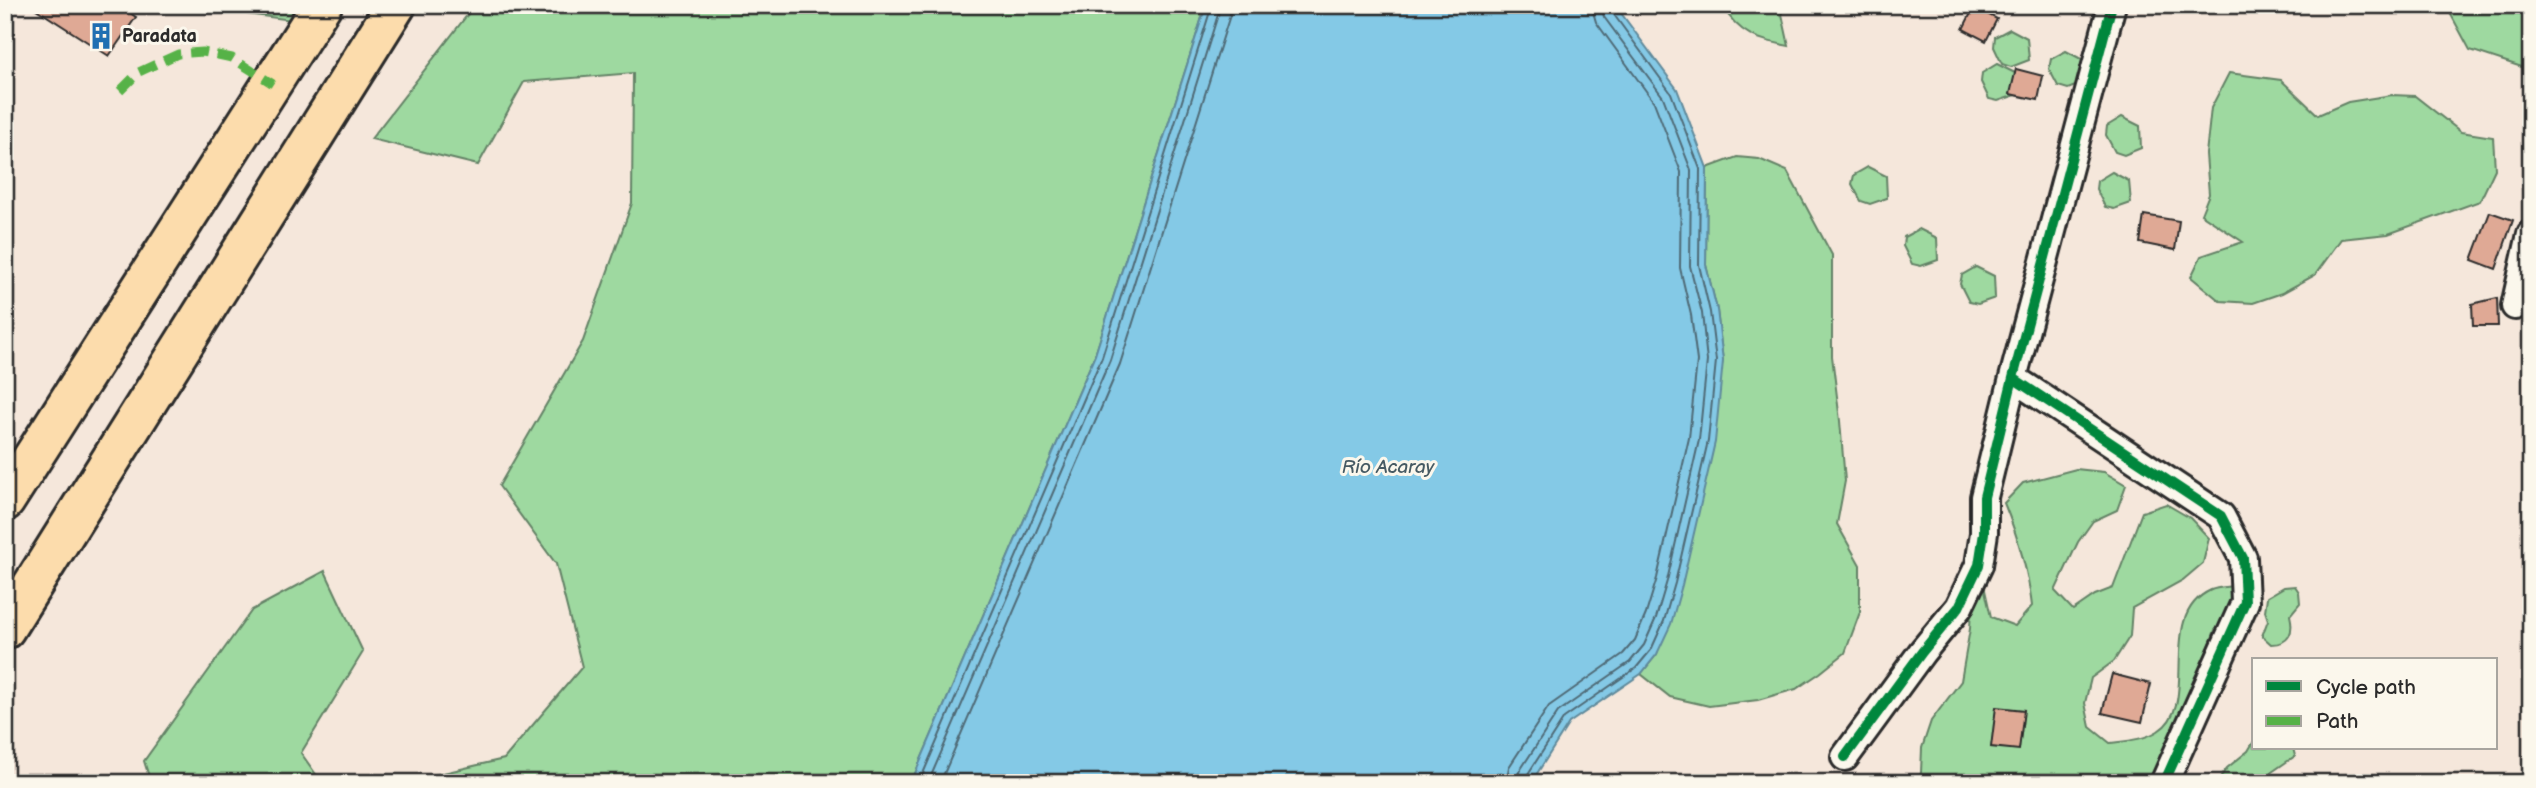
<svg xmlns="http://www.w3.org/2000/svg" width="2536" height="788" font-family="'Balsamiq Sans',sans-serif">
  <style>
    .green { fill: #9ed9a0; stroke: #648266; stroke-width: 2 }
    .water { fill: #84c9e6; stroke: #608a9b; stroke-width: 2 }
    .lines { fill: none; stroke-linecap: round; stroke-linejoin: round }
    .shore { stroke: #4f6a76; stroke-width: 2 }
    .building { fill: #dfa995; stroke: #2b2b2b; stroke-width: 2 }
    .street-casing { stroke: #2b2b2b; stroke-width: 32 }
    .highway-casing { stroke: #2b2b2b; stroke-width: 44 }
    .street { stroke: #fbf7ec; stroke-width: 26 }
    .highway { stroke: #fcdcac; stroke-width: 38 }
    .quiet { stroke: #56b246; stroke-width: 9; stroke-dasharray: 18 9; stroke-linecap: butt }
    .cycleway-casing { stroke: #fbf7ec; stroke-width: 15 }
    .cycleway { stroke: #00873e; stroke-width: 10 }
    .labels { text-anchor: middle; stroke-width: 6; stroke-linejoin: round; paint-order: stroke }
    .poi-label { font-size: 18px; font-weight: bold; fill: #2b2b2b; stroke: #fbf7ec; text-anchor: start }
    .water-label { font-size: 19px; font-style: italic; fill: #465a63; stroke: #fbf7ec }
  </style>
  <rect width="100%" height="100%" fill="#f5e7db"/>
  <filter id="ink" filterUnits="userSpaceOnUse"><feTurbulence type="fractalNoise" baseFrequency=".0143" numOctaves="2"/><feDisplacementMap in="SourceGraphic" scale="14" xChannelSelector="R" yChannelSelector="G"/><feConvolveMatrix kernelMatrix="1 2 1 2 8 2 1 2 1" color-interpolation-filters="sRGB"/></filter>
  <g filter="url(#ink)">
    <!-- green -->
    <path class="green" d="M225,5H301L292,20L231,12Z
      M475,5H1206L1095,355L911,783H400L504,759L582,667L556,564L499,486L583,341L632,203L633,73L524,82L478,165L371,139Z
      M1721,5H1780L1789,46C1756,39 1741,36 1721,5Z
      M2448,5H2531V70L2470,50L2450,13Z
      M2010,29L2027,38L2029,60L2011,67L2002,64L1994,47L1995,37Z
      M2066,51L2083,60L2085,82L2068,89L2058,86L2049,69L2051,59Z
      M1997,64L2015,73L2016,95L1998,101L1989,99L1981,82L1982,73Z
      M2229,73L2281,80L2318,115L2348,102L2392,95L2415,96L2461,132L2493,137L2495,169L2480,201L2388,234L2341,239L2315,275L2282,293L2253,303L2220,301L2191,277L2201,256L2243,242L2201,214L2209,194L2206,154L2211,108Z
      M2122,117L2140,126L2141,148L2124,155L2115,152L2106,135L2107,126Z
      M1737,157L1759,159L1787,171L1832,255V356L1840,421L1845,481L1837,524L1860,565V612L1845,653L1820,673L1796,689L1758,700L1709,706L1670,697L1641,674L1657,654L1723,361L1717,310L1706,265L1707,168Z
      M1868,167L1886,176L1887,198L1870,204L1861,201L1852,184L1854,175Z
      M2112,172L2129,181L2131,203L2114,209L2105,207L2096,189L2097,181Z
      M1919,229L1937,238L1938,260L1921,266L1912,264L1903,246L1904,237Z
      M1976,267L1994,276L1995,298L1978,304L1969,302L1960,284L1962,275Z
      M2076,469L2104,472L2126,485L2117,510L2093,521L2078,542L2055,591L2073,610L2095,595L2113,588L2142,512L2166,504L2190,518L2209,538L2203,563L2183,580L2132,608L2130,636L2114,661L2091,678L2085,703L2090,727L2110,743C2125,741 2144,740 2158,731C2202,704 2154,616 2211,590C2218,587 2229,587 2238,585L2235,612L2215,630L2206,655V679L2161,776L2151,783H1913L1921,773L1922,748L1931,721L1961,681L1970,629L1972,587L1986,564L1985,590L1991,617L2015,626L2032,606C2028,570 2018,537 2004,503L2023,483Z
      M2531,481V613L2523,553L2526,512L2524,490Z
      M325,571L363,652L301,753L322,783H151L144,761L252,610Z
      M2295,586L2299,592L2300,603L2290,615C2294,632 2290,644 2271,644L2262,636L2268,620L2265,611L2267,597L2284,587Z
      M2254,741V748H2293L2295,756L2256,783H2216L2227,768L2248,751Z"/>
    <!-- water -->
    <path class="water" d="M1206,5H1615L1677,89L1707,168L1706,265L1717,310L1723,361L1715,442L1682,585L1671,624L1657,654L1641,674L1569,723L1531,783H911L1095,355Z"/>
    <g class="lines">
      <!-- shore -->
      <path class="shore" d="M919,783L1102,357L1212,5
        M928,783L1110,360L1221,5
        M940,783L1120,364L1230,15L1231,5
        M1506,783L1509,767L1549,706L1623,654L1635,640L1646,614L1657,578L1689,438L1697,361L1691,315L1680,268L1681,172L1654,102L1596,22L1591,5
        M1516,783L1519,772L1558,712L1630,662L1644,645L1656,618L1667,581L1699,440L1707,361L1702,313L1690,266L1691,170L1663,97L1604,17L1601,5
        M1525,783L1526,777L1564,718L1636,668L1651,650L1664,621L1675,583L1708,441L1716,361L1710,312L1699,265L1700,169L1671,93L1612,12L1610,5"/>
    </g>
    <!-- building -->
    <path class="building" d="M30,5H118L136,17L109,56Z
      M1974,7L1997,19L1986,41L1963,29Z
      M2016,69L2043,76L2038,100L2010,94Z
      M2490,212L2513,220L2496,269L2472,260Z
      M2144,215L2179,221L2175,250L2140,243Z
      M2497,298L2498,326H2473L2472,304Z
      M2112,674L2151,684L2142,722L2102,713Z
      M1996,707L2024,710L2019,750L1991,747Z"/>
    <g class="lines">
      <defs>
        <path id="street" d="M2515,306L2531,234
          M2013,378L2221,516L2243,558L2245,602L2164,783
          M1845,757L1922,652L1959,607L1979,565L1984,533V497L2013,378L2112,5"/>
        <path id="highway" d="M5,501L322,5
          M5,629L396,5"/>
      </defs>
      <!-- street casing -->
      <use href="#street" class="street-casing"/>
      <!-- highway casing -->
      <use href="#highway" class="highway-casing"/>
      <!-- street -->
      <use href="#street" class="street"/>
      <!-- highway -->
      <use href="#highway" class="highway"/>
      <!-- quiet -->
      <path class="quiet" d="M120,91L139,72L178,54L203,52L232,58L273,84"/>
      <defs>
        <path id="cycleway" d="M2013,378L2221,516L2243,558L2245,602L2164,783
          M1845,757L1922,652L1959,607L1979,565L1984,533V497L2013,378L2112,5"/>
      </defs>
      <!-- cycleway casing -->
      <use href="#cycleway" class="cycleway-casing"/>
      <!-- cycleway -->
      <use href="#cycleway" class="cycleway"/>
    </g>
  </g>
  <!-- icons -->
  <defs>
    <symbol id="building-bare" viewBox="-9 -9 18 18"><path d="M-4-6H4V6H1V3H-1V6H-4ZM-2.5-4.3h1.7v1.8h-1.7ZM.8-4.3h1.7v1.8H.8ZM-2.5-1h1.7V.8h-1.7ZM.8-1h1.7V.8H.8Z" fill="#1f6fb2" stroke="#fbf7ec" stroke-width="2.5" paint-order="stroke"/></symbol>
  </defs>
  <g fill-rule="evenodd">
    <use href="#building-bare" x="82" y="17" width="38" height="38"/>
  </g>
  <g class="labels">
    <!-- poi labels -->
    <g class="poi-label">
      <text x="122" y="42">Paradata</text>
    </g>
    <!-- water labels -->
    <g class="water-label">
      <text x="1388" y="473">Río Acaray</text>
    </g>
  </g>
  <!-- margin -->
  <rect width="2536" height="788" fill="none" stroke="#fbf7ec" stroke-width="28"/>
  <rect x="14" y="14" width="2508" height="760" fill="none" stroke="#2b2b2b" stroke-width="2.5" filter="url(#ink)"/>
  <!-- legend -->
  <rect x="2252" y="658" width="245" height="91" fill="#fbf7ec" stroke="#a8a59f" stroke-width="2"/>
  <rect x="2266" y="681" width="35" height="10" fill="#00873e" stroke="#a8a59f" stroke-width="2"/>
  <text x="2316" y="694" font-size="21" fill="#2b2b2b">Cycle path</text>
  <rect x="2266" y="716" width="35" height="10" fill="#56b246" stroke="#a8a59f" stroke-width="2"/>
  <text x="2316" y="728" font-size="21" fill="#2b2b2b">Path</text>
</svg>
